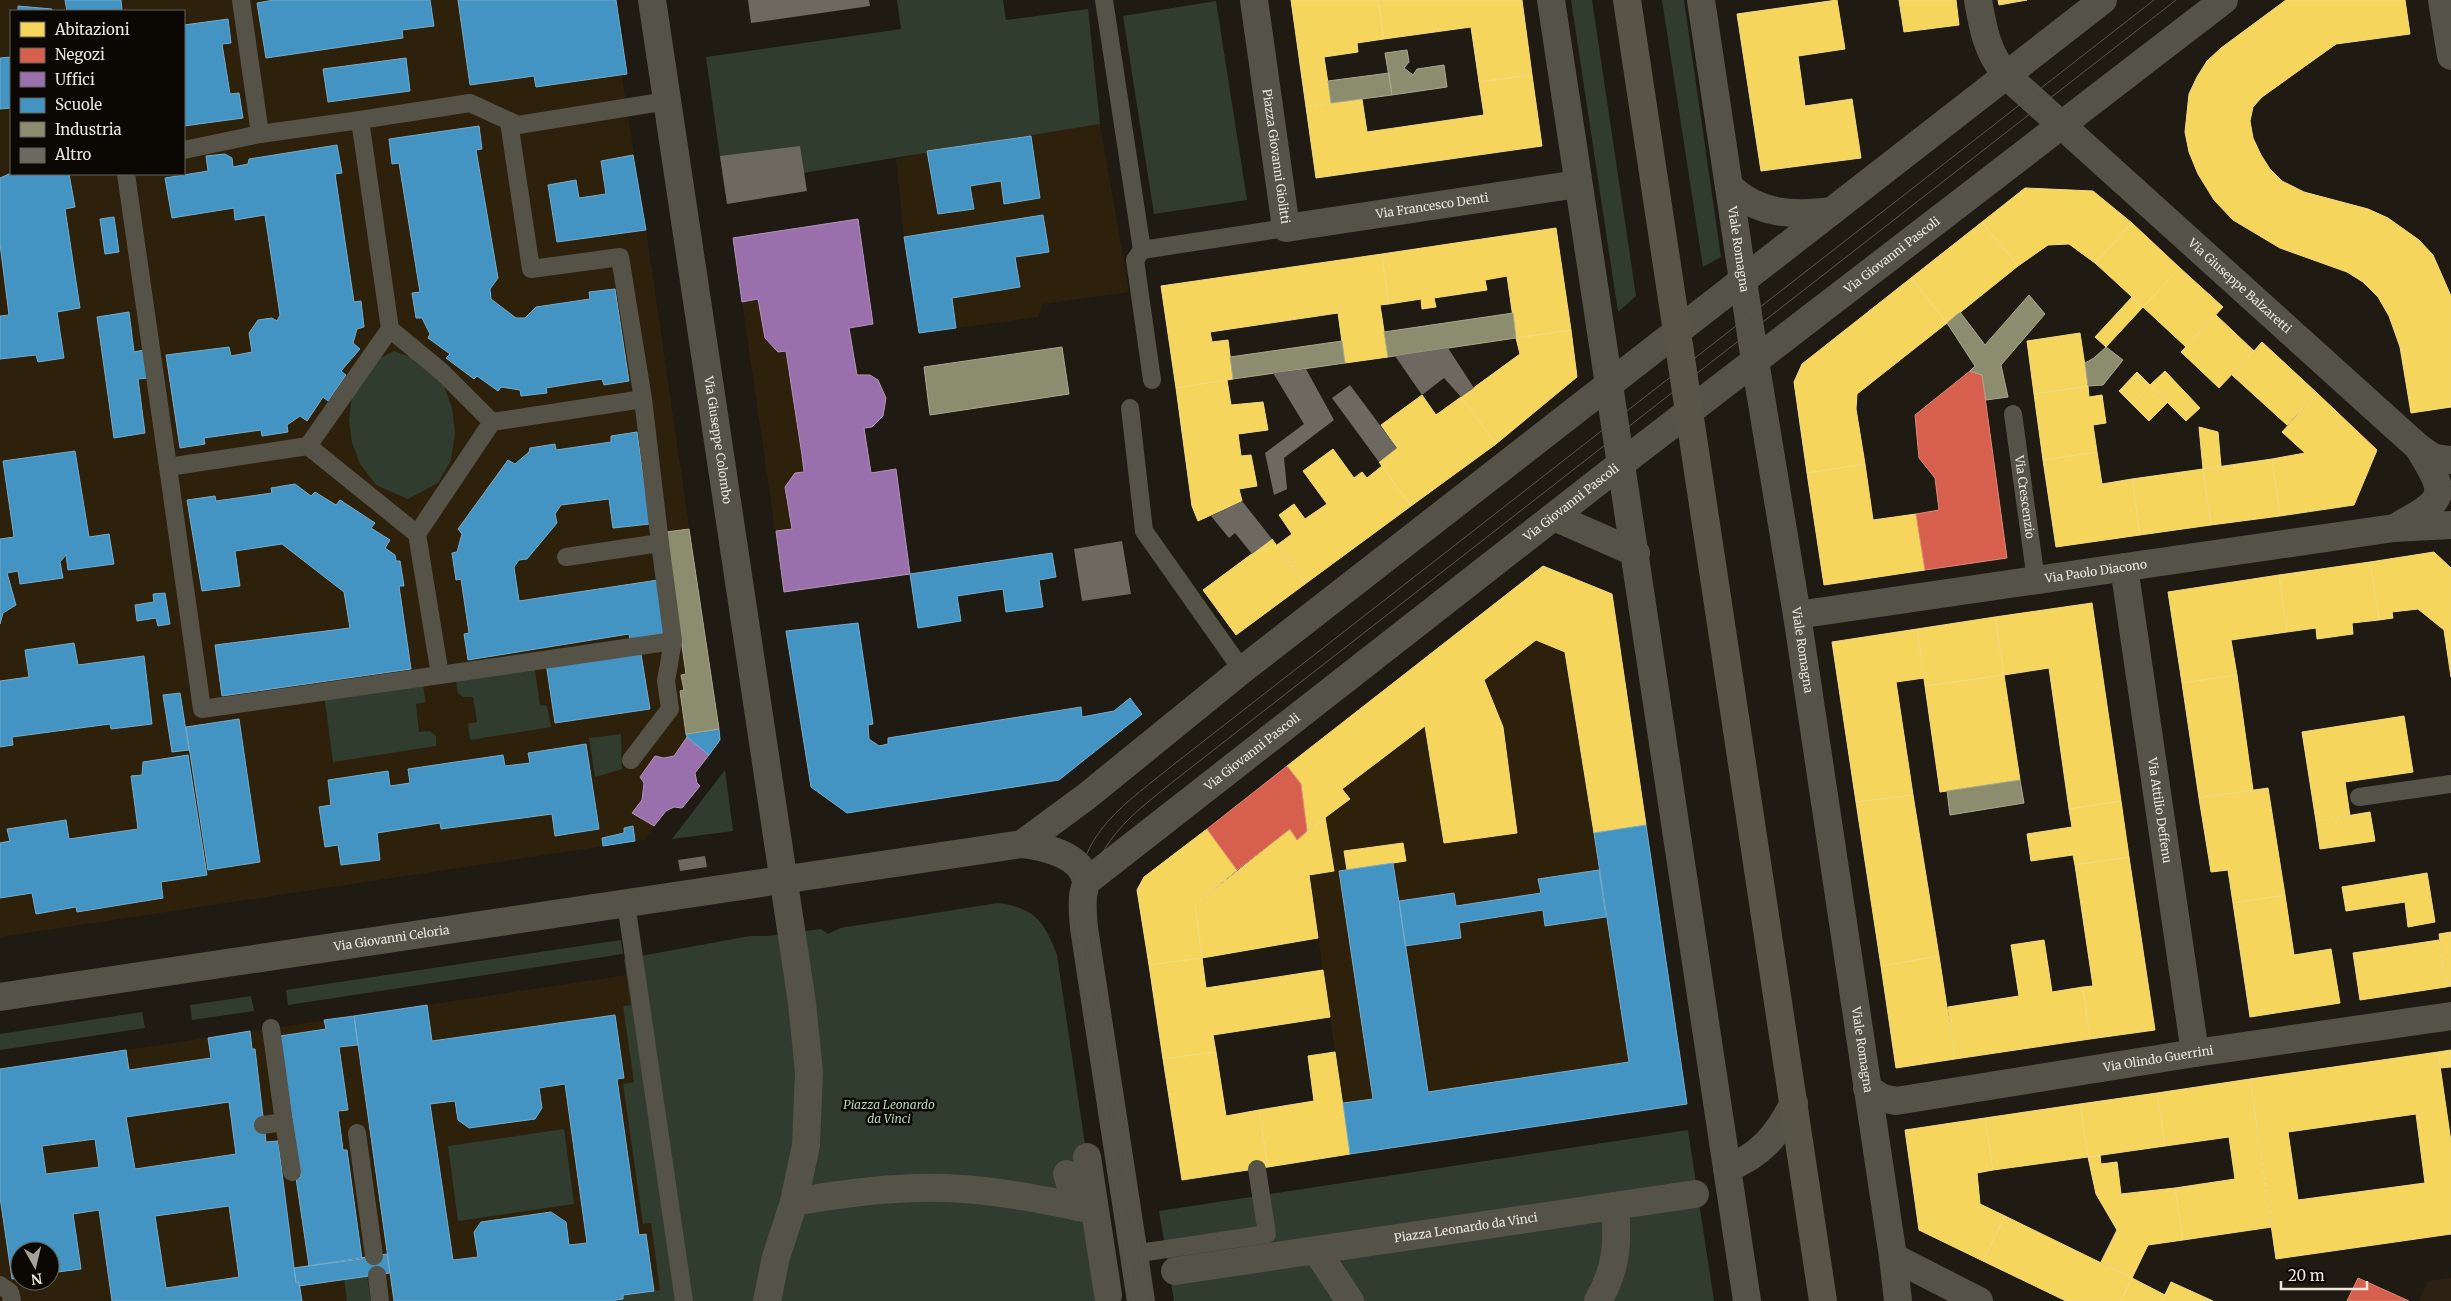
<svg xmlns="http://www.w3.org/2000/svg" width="2451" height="1301" font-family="Merriweather,serif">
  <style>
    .commercial { fill: #2d2115 }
    .built { fill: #2d210c; fill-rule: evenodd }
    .green { fill: #2f3c2e }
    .homes { fill: #f6d55c; stroke: #f3da82; fill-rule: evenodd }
    .shops { fill: #d6604d; stroke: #dd8878 }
    .offices { fill: #9970ab; stroke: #b294ba }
    .schools { fill: #4393c3; stroke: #76acca; fill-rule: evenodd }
    .industry { fill: #8c8c6e; stroke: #a9a78f }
    .building { fill: #6e6960 }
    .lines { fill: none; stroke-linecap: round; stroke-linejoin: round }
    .lane { stroke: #555248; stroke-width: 18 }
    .street { stroke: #555248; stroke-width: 28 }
    .secondary { stroke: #585448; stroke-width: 28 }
    .tram { stroke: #5a564e; stroke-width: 1 }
    .labels { text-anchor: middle; stroke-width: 5; stroke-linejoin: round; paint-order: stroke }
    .street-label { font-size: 12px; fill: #ede7dc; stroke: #0b0703 }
    .park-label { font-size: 12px; font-style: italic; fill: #afd9b0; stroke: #0b0703 }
  </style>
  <rect width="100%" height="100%" fill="#1f1b12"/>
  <!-- commercial -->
  <path class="commercial" d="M2451,1278V1301H2419L2428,1281Z"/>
  <!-- built -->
  <path class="built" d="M0,0H610L646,230L720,740L644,840L0,937ZM11,11H184V174H11Z
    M1100,124L1129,292L1043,304L1038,317L919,333L903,228L896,159L927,151Z
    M858,219L873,324L849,328L857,374L870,375L878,380L886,398L883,416L872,427L864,429L871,472L896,469L910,574L784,592L733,238Z
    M1543,566L1612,594L1687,1104L1350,1154L1309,875L1307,831L1301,784L1494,605ZM1403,843L1406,861L1345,851Z
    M627,975L672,1280L663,1290L623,1296V1299L618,1301H0V1069ZM20,1251H50V1281H20Z"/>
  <!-- green -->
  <path class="green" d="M897,0H1003L1006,20L1088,9L1100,124L724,186L706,57L901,29Z
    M1571,0H1592L1636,296L1618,312Z
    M1662,0H1684L1721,257L1703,267Z
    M1216,1L1247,200L1154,214L1123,16Z
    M394,351L424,362L444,386L452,408L455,433L451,460L438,483L408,499L376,485L360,464L352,443L349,420L352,395L367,365Z
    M534,664L540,705L547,706L551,727L470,740L468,724L477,722L473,697H463L458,693L455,677Z
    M422,681L426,702L416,704L419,732L430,731L436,736V746L333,762L324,694Z
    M621,734L622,769L595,777L589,738Z
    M725,770L733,831L672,839Z
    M998,903C1035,908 1044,921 1057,955L1108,1301H618L623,1299V1295L660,1290L651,1223L643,1224L623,1084L634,1082L623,1006L631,1005L624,959L750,936H769L821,929L828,934L840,928Z
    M621,940L623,954L288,1005L286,990Z
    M251,996L254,1011L192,1020L190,1005Z
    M142,1012L145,1028L0,1050V1034Z
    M564,1129L574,1204L458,1221L448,1146Z
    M1688,1130L1714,1301H1174L1159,1211Z
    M367,1276L371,1301H347L344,1279Z"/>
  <!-- homes -->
  <path class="homes" d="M1291,0H1378L1384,39L1357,43L1358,52L1324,57L1331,103L1306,107Z
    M1378,0H1522L1532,75L1479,82L1471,27L1384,39Z
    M1837,0L1845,49L1798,56L1805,106L1852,99L1861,158L1761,171L1737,14Z
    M1899,0H1956L1959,25L1904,32Z
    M1998,0H2027L1999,5Z
    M2286,0H2405L2410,34L2336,44L2262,97L2253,107L2250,121L2253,138L2261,155L2270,169L2282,181L2304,192L2368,209L2388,218L2419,240L2433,255L2451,296V407L2411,413L2400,347L2389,316L2378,297L2363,282L2347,272L2280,248L2233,220L2214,200L2198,174L2189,152L2185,132L2189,94L2197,77L2207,61L2221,48Z
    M1532,75L1542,146L1316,178L1306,107L1362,99L1367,132L1484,115L1479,82Z
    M2025,188L2093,191L2132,223L2095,263L2069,244L2048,245L2018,266L1982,222Z
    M1982,222L2018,266L1947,323L1911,278Z
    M2132,223L2180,268L2143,307L2095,263Z
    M1556,228L1571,330L1516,338L1507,276L1485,280L1487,290L1434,298L1436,307L1422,309L1421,299L1389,304L1382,254Z
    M1382,254L1389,304L1380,305L1388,357L1345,363L1338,313L1210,332L1212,342L1228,340L1233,379L1176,388L1161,286Z
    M2180,268L2223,307L2186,347L2143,307Z
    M1911,278L1947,323L1857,394L1856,409L1865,464L1807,473L1794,382L1802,364Z
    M2132,297L2143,307L2106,347L2095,337Z
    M2216,315L2254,351L2219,388L2181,352Z
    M1571,330L1577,377L1496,444L1461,397L1520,354L1516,338Z
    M2080,333L2088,386L2034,394L2027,341Z
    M2262,342L2317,393L2287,425L2232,375Z
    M2165,371L2200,408L2186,421L2150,385Z
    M2137,372L2150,385L2132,404L2119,391Z
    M1227,380L1231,405L1263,402L1268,430L1238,434L1241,456L1251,455L1257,486L1239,489L1242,501L1198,521L1192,506L1176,388Z
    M2150,385L2167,403L2149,421L2132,404Z
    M2088,386L2089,397L2102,395L2106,423L2093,425L2097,452L2043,460L2034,394Z
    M2317,393L2377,450L2354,505L2280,516L2272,459L2305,453L2282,432Z
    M1422,395L1436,415L1461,397L1496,444L1411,506L1379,462L1397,448L1381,425Z
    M2199,427L2218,432L2221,466L2203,469Z
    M1333,449L1354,478L1362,472L1367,478L1382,466L1411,506L1305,584L1277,545L1292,534L1279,515L1294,504L1305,519L1327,504L1303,471Z
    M2097,452L2102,484L2132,479L2140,535L2056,547L2043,460Z
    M2272,459L2280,516L2211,525L2203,469Z
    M1865,464L1873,520L1916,514L1925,570L1824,585L1807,473Z
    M2203,469L2211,525L2140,535L2132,479Z
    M1272,539L1305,584L1236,635L1203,590Z
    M2434,552L2451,568V677L2444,630L2418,609L2392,612L2393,618L2379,620L2370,562Z
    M2370,562L2379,620L2352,623L2353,634L2317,639L2316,628L2287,632L2279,575Z
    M1543,566L1612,594L1646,825L1594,833L1565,652L1536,640L1484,680L1503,727L1517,833L1444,843L1425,726L1342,789L1350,799L1307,831L1301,784L1287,766Z
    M2279,575L2287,632L2231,640L2237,675L2182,683L2168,592Z
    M2092,603L2121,801L2069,809L2049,668L2004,675L1995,617Z
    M1995,617L2004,675L1925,686L1917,629Z
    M1917,629L1924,678L1896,682L1913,795L1856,802L1832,642Z
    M2004,675L2020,780L1940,792L1925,686Z
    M2237,675L2253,790L2199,798L2182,683Z
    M2404,716L2413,772L2345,782L2350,816L2316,821L2302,732Z
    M2268,788L2285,895L2233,903L2228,870L2211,872L2199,798Z
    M1913,795L1939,956L1881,966L1856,802Z
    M2121,801L2129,857L2075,865L2073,855L2031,861L2027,834L2072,827L2069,809Z
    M2370,812L2375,841L2320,849L2316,821Z
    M1325,817L1334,871L1309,875L1318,938L1202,958L1195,905L1290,829L1297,840Z
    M1207,829L1237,870L1195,905L1202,958L1149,965L1137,890L1144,877Z
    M1403,843L1406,861L1347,870L1344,851Z
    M2129,857L2155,1030L2090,1039L2083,987L2093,986L2075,865Z
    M2427,873L2435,922L2408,927L2405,902L2346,911L2342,887Z
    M2285,895L2294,955L2331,949L2340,1003L2250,1017L2233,903Z
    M2451,932V986L2446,987L2439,934Z
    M2044,940L2052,992L2083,987L2090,1039L1955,1059L1948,1007L2019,996L2011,945Z
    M2439,940L2446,987L2360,1000L2353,953Z
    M1939,956L1955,1059L1896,1068L1881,966Z
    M1202,958L1206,988L1323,970L1330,1017L1213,1035L1216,1052L1163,1059L1149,965Z
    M2451,1050V1067L2440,1068L2438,1052Z
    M1216,1052L1226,1116L1259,1110L1268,1167L1182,1180L1163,1059Z
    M1335,1052L1350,1154L1268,1167L1259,1110L1314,1101L1308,1056Z
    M2438,1052L2451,1142V1234L2276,1259L2250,1079ZM2416,1114L2425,1183L2298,1200L2288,1132Z
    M2250,1079L2272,1227L2183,1240L2175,1188L2235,1179L2229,1137L2165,1146L2157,1093Z
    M2157,1093L2165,1146L2088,1157L2080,1104Z
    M2080,1104L2088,1157L1993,1170L1985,1118Z
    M1985,1118L1993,1170L1977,1173L1980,1204L2005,1216L1983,1261L1919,1230L1905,1130Z
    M2100,1155L2101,1164L2117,1162L2121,1194L2175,1188L2183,1240L2148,1245L2132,1278L2101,1262L2117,1230L2096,1194L2088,1157Z
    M2005,1216L2132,1278L2121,1301H2066L1983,1261Z
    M2132,1278L2165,1295L2162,1301H2121Z
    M2171,1282L2213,1301H2162Z"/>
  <!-- shops -->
  <path class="shops" d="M1970,371L1982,375L2007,558L1925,570L1916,514L1939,510L1935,478L1919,458L1915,415Z
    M1287,766L1301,784L1307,831L1297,840L1290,829L1237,870L1207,829Z
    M2358,1278L2409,1301H2347Z"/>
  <!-- offices -->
  <path class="offices" d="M858,219L873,324L849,328L857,375H870L878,380L886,398L883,416L872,427L864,428L871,473L896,469L910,574L784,592L776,531L792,529L785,487L795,473L804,472L802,455L786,351L778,352L765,338L758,299L742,302L733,238Z
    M687,737L709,755L695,773L697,783L700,786L682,808L674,807L666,811L654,826L632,813L642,800L644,783L640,777L655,756L664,758L674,756Z"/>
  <!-- schools -->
  <path class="schools" d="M65,0H121L122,11H67Z
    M274,0H430L434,26L402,30L403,38L266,58L257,3Z
    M458,0H616L627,74L536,87L534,76L470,85Z
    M18,6L52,9V11H18Z
    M228,19L231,43L222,44L230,94L239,93L243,118L184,126V25Z
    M11,57V108L0,109V58Z
    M406,58L410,91L328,102L323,69Z
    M479,126L482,149L476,150L498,278L490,289L491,299L516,318H525L536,307L590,299L589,292L615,289L629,381L604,385L602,379L546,388L547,393L521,396L520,390L501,387L498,391L477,376L474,379L446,358L450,354L428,338L430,334L422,318H416L412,293L420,292L399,163L392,164L389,139Z
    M1031,136L1040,198L1004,204L1001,181L970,186L974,209L938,214L927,151Z
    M337,145L342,173L335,174L354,302L361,301L364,327L357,329L353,343L360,349L341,371L346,375L328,401L323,397L307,421L300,416L287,425L288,432L262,436L261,430L204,438L205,444L180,448L166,355L229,347L231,356L252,352L249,333L258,320L272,318L277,321L280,315L265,215L235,220L234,208L172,218L165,178L208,171L206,156L225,154L232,158L233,167L248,164L249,159Z
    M633,155L646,230L557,242L548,185L576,180L579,198L606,194L601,161Z
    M9,174H69L75,207L65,209L80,308L57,312L64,358L38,362L36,355L0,359V316L9,315L0,244V178Z
    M1043,215L1049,252L1015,257L1020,287L952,298L956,328L919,333L904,237Z
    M114,217L119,252L105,254L100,219Z
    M129,312L134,352L144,350L148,378L138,379L145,433L114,438L97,317Z
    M637,432L650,524L613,528L609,499L561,505L555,514L557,523L527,559L519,560L514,567L519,601L658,580L667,633L630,639L629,634L468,660L464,634L469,633L461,579L456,580L452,553L457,552L462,534L458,529L508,460L515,464L529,452L530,448L555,444L556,450L611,442V436Z
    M75,451L89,537L109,534L114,564L68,570L66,555L60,562L63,578L20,584L18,571L7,573L16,605L3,613L0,624V539L14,537L3,461Z
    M295,484L311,496L315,492L336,505L340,500L375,523L371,528L390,540L385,548L395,555L396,561H400L404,586H399L411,669L222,696L215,645L350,628L344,592L282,544L235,551L240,586L202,591L187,500L215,496L216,501L272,493L271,488Z
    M1052,553L1056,577L1039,580L1043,607L1006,612L1003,589L957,596L961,621L918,628L910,574Z
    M165,593L170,624L158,626L156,618L137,621L135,605L154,602L153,594Z
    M858,623L873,724L868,725L869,739L879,746L888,744V738L1081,707L1082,717L1114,711L1130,698L1142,714L1059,780L847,813L811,787L786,631Z
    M74,643L78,665L144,656L152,724L111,729L110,724L12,737L13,745L0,747V681L29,677L25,650Z
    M640,648L650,709L555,723L546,663Z
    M180,693L189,750L172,752L163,695Z
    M239,719L260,862L208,870L186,727Z
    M719,729L720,740L709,755L687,737L686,734Z
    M586,744L599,829L555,836L552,814L441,829L440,823L377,833L380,860L341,865L338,845L325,847L319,807L331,805L328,780L388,771L390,786L410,783L408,769L503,755L505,766L530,763L528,753Z
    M188,755L207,875L161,882L163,898L77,912L76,907L36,914L32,893L0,898V843L10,841L7,829L66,820L69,839L138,829L131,776L142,775L143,762Z
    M1646,825L1687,1104L1350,1154L1343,1103L1373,1099L1339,871L1393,863L1428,1092L1629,1062L1594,833Z
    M633,826L635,841L603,846L602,838L624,833V828Z
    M1599,870L1606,917L1545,926L1543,910L1459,923L1461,938L1405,946L1399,901L1454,893L1456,906L1541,893L1538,879Z
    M427,1005L432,1041L615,1015L624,1078L617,1079L639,1235L646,1234L654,1291L623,1295V1299L611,1301H394L354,1016ZM565,1084L587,1243L569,1245L566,1222L551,1212L481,1222L474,1232L478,1257L453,1260L430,1104L455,1101L458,1120L469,1128L535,1119L542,1108L539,1088Z
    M354,1016L358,1045L339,1047L348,1110L338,1111L343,1150H347L362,1259L309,1266L296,1178L301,1177L280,1036L326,1029L324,1020Z
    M250,1031L252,1049H255L266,1142L278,1141L296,1283L299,1282L302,1301H112L99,1210L73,1214L81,1269L50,1273V1251H20V1278L12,1279L0,1197V1069L126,1050L129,1070L211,1058L208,1038ZM229,1102L236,1154L135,1169L126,1117ZM95,1139L99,1167L46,1174L42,1146ZM229,1206L239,1277L166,1288L155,1216Z
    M387,1254L390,1273L299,1286V1282L296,1283L294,1268Z"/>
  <!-- industry -->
  <path class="industry" d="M1407,50L1409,62L1404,68L1413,75L1417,69L1444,65L1447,87L1392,95L1385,53Z
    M1389,73L1392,95L1331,103L1328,81Z
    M2029,295L2045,314L2001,365L2008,397L1986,400L1982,375L1970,371L1975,366L1947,323L1960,312L1985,345Z
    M1513,313L1516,338L1388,357L1384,332Z
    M1342,341L1345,363L1233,379L1230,357Z
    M1062,347L1069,394L930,415L924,367Z
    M2106,347L2123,360L2103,385L2088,386L2085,363L2094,358Z
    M689,529L719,729L686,734L680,691L684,690L681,675L686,674L666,532Z
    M2020,780L2024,803L1950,815L1947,791Z"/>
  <!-- building -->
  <path class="building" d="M748,0H869L870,6L751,23Z
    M800,146L807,191L727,204L720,156Z
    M1448,348L1474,388L1461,397L1444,378L1422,395L1395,356Z
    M1306,369L1334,420L1284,458L1287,489L1274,495L1265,453L1304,424L1273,373Z
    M1350,385L1397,448L1379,462L1332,398Z
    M1242,501L1272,539L1252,554L1235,533L1229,538L1211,516Z
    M1122,541L1131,594L1082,601L1074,549Z
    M705,856L707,867L680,871L678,860Z"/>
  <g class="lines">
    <!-- lane -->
    <g class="lane">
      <path d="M241,0L260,134"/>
      <path d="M1104,0L1142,250"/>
      <path d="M509,122L531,269L620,257L643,399"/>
      <path d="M184,150L260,134L360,120"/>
      <path d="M126,174L168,467L308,446"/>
      <path d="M390,329L442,372L492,422L417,534L308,446L390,329L360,120L470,103L518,125L667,101"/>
      <path d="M1152,380L1135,260L1142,250L1286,228"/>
      <path d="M1130,408L1144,531L1242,670"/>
      <path id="s1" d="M2013,414L2036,580"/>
      <path d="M492,422L643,399L660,543"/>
      <path d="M168,467L202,709L440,675L417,534"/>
      <path d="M566,557L660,543L673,641L666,681L670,709L631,760"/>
      <path d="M440,675L673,641"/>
      <path d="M2359,797L2451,784"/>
      <path d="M626,903L684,1301"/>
      <path d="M284,1122L292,1172"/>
      <path d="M263,1125L284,1122L271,1028"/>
      <path d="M357,1133L374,1256"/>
      <path d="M1133,1254L1267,1234L1257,1169"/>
      <path d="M377,1275L380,1301"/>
      <path d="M0,1285L10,1292L12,1301"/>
    </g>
    <!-- street -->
    <g class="street">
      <path id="s2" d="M652,0L802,1003L809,1072L806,1145L794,1202L776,1257L767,1301"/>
      <path id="s3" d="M1254,0L1286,228L1578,184"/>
      <path d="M1551,0L1747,1301"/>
      <path id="s4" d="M1701,0L1755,361L1797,615L1893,1257L1898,1301"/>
      <path id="s5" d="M1978,0C1983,29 1987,52 2006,75L2418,447L2434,458L2451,460"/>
      <path d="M2442,0L2451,56"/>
      <path d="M1729,186C1758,215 1794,216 1832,211"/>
      <path d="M1554,517L1636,553"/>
      <path d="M2401,524C2450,498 2445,492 2418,447"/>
      <path id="s6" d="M2124,567L2195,1053"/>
      <path id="s7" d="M1797,615L2394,528L2451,525"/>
      <path d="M1022,844L1087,796L1242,670L2103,0"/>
      <path id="s8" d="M1086,882L1622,463L2224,0"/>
      <path id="s9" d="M0,997L1022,844C1044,847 1081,854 1086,881C1086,886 1083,892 1083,897C1082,907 1083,917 1084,928L1141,1301"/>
      <path id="s10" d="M1867,1088L1882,1098L1896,1101L2195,1053L2451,1016"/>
      <path d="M1087,1157L1108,1295"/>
      <path d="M1727,1168C1761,1156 1778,1134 1794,1103"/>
      <path d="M1067,1174L1077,1207"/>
      <path d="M794,1202C844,1193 895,1186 946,1188C996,1190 1045,1200 1094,1210"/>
      <path d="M1316,1250L1350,1301"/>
      <path d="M1893,1257L1979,1301"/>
      <path id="s11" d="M1175,1271L1695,1194"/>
      <path d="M1598,1301C1617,1268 1618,1243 1615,1206"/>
    </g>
    <!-- secondary -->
    <path class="secondary" d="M1627,0L1823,1301"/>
    <!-- tram -->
    <path class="tram" d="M1134,1301L1076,913C1075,835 1119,809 1173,765L2154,0
      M1147,1301L1089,910C1088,844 1133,814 1179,777L2176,0"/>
  </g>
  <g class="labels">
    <!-- street labels -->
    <g class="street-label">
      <text dy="4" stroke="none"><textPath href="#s3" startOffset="158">Piazza Giovanni Giolitti</textPath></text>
      <text dy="4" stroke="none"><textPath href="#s3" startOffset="378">Via Francesco Denti</textPath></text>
      <text dy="4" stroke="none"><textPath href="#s4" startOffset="252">Viale Romagna</textPath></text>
      <text dy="4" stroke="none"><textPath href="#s8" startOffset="1021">Via Giovanni Pascoli</textPath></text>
      <text dy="4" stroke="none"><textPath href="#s5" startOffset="396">Via Giuseppe Balzaretti</textPath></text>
      <text dy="4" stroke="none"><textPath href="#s2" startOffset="445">Via Giuseppe Colombo</textPath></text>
      <text dy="4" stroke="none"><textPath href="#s1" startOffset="84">Via Crescenzio</textPath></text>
      <text dy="4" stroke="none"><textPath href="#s8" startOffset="616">Via Giovanni Pascoli</textPath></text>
      <text dy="4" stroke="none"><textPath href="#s7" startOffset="302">Via Paolo Diacono</textPath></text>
      <text dy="4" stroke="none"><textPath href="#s4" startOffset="658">Viale Romagna</textPath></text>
      <text dy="4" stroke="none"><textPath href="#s8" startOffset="211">Via Giovanni Pascoli</textPath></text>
      <text dy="4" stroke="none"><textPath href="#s6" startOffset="246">Via Attilio Deffenu</textPath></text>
      <text dy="4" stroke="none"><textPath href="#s9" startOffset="396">Via Giovanni Celoria</textPath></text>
      <text dy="4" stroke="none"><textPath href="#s4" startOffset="1062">Viale Romagna</textPath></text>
      <text dy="4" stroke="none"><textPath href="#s10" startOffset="298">Via Olindo Guerrini</textPath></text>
      <text dy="4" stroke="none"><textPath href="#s11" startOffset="294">Piazza Leonardo da Vinci</textPath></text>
    </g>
    <!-- park labels -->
    <g class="park-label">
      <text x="889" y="1109">Piazza Leonardo<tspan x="889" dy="14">da Vinci</tspan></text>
    </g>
  </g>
  <!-- legend -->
  <rect x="10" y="10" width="175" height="165" fill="#0b0703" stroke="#65615a"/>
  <rect x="20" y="22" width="25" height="15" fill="#f6d55c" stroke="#65615a"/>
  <text x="55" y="35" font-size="15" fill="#ede7dc">Abitazioni</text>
  <rect x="20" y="48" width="25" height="15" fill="#d6604d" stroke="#65615a"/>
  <text x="55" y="60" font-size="15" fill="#ede7dc">Negozi</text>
  <rect x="20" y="72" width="25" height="15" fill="#9970ab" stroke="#65615a"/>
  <text x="55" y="85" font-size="15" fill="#ede7dc">Uffici</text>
  <rect x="20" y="98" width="25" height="15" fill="#4393c3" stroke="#65615a"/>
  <text x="55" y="110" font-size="15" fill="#ede7dc">Scuole</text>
  <rect x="20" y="122" width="25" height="15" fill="#8c8c6e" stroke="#65615a"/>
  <text x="55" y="135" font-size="15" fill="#ede7dc">Industria</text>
  <rect x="20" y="148" width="25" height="15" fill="#6e6960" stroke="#65615a"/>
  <text x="55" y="160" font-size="15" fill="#ede7dc">Altro</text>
  <!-- north arrow -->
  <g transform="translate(35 1266) rotate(172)"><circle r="24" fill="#0b0703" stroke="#65615a"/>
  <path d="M0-4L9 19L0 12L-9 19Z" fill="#a5a095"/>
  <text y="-8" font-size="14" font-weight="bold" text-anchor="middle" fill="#ede7dc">N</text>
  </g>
  <!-- scale -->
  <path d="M2281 1281v8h86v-8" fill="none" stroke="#ede7dc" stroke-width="2.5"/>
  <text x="2288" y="1281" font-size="15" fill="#ede7dc" stroke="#0b0703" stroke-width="4" paint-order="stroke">20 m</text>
</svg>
